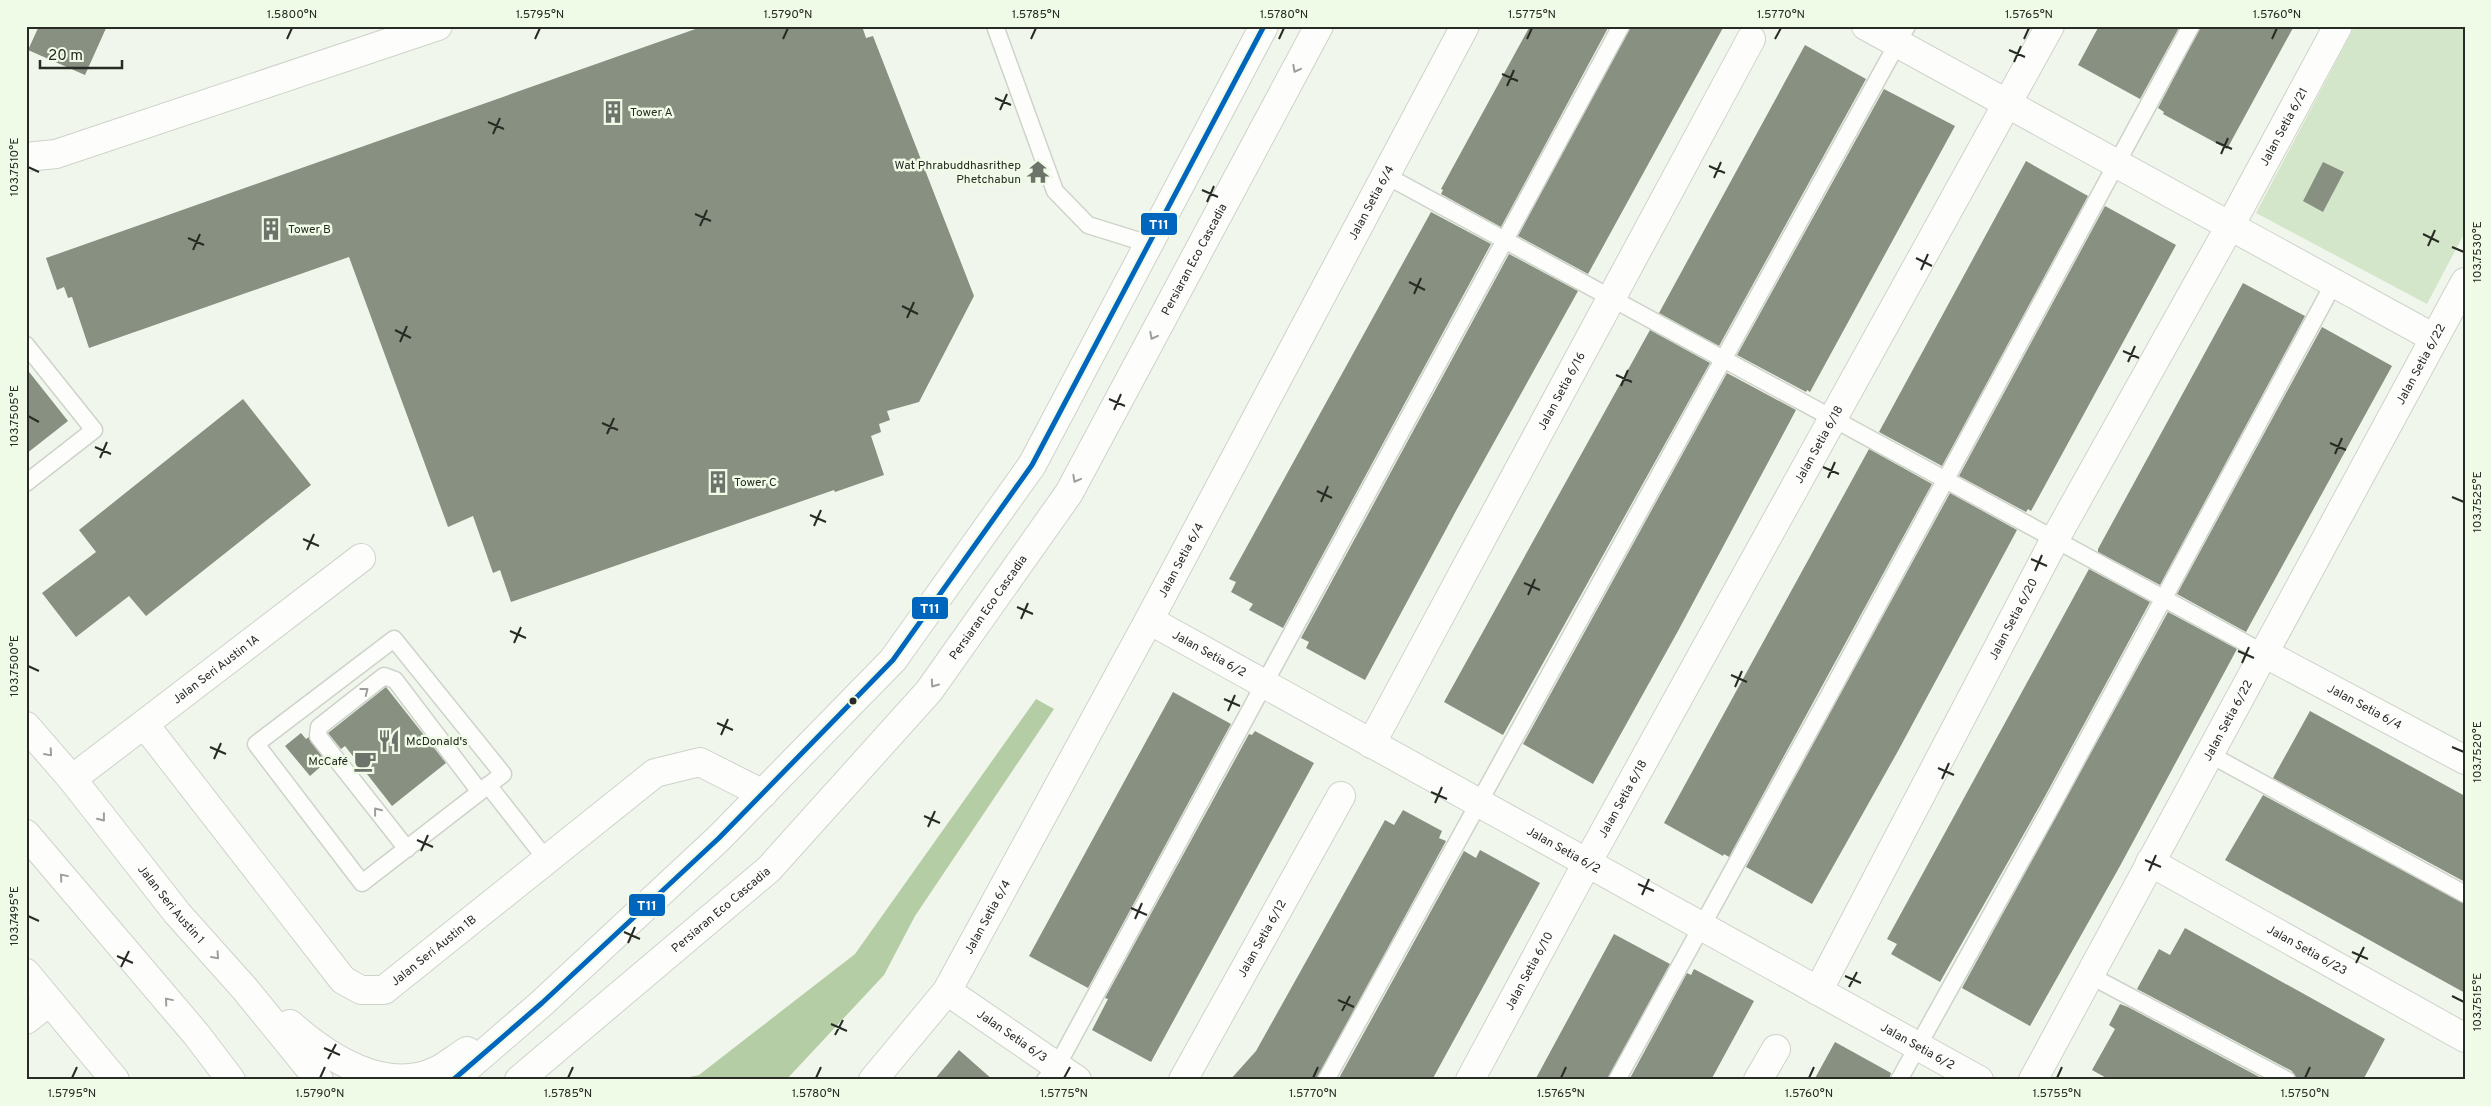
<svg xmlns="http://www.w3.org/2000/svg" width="2491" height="1106" font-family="Overpass,sans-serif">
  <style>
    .green { fill: #d4e6c9 }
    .water { fill: #b4cda4 }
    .building { fill: #889081 }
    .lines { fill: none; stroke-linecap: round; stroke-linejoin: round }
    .lane-casing { stroke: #ced3ca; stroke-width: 19 }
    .street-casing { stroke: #ced3ca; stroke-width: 30 }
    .primary-casing { stroke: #ced3ca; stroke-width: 30 }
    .lane { stroke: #fdfefc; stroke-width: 16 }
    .street { stroke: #fdfefc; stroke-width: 28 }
    .primary { stroke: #fdfefc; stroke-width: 28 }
    .bus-1-casing { stroke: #effbe7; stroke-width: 9 }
    .bus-1 { stroke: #0065bd; stroke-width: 5 }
    .oneway { stroke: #9d9f9b }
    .ticks { fill: none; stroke: #272b24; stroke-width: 2 }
    .bus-dot { fill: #272b24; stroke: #effbe7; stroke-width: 2 }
    .labels { text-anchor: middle; stroke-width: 5; stroke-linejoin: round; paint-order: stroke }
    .poi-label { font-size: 12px; fill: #272b24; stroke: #effbe7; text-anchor: start }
    .street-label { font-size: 12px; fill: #272b24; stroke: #effbe7 }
    .line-badge { stroke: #effbe7; stroke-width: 2 }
    .badge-label { font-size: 14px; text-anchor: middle; font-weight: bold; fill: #fff }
    .neatline { fill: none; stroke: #272b24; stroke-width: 2 }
    .ticks-label { font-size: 12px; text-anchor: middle; fill: #272b24 }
  </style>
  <rect width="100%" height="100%" fill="#f0f6eb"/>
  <!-- green -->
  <path class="green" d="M2355,26H2465V232L2427,304L2256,213Z"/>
  <!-- water -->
  <path class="water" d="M1036,699L1054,709L915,916L884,975L786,1080H676L699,1075L855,954Z"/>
  <!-- building -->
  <path class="building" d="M39,26H107L85,75L28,50Z
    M704,26H862L866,38L873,36L974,296L919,402L887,411L890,420L879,424L881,432L871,436L884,475L835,492L834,490L511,602L500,570L493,573L473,516L448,527L349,257L89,348L72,297L68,298L64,287L57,290L46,258Z
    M1530,26H1609L1501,227L1441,194L1443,190L1441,189Z
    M1631,26H1724L1588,274L1518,236Z
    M2099,26H2180L2140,99L2078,65Z
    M2201,26H2294L2227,149L2163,114L2164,112L2158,108Z
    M1805,45L1866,79L1719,346L1659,313Z
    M1884,89L1955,126L1810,392L1807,390L1806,392L1737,355Z
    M2026,161L2088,196L1942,466L1879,432Z
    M2323,162L2344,172L2323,212L2303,201Z
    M2105,206L2176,245L2031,511L2028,509L2026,512L1959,476Z
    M1431,212L1491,244L1283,628L1249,610L1253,604L1231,592L1236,582L1229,579Z
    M1509,254L1578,291L1457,509L1365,680L1306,648L1309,642L1301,638Z
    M2243,283L2305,316L2160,585L2098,552V549Z
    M2322,327L2392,366L2246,632L2177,594Z
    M1650,330L1710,363L1503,735L1444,702Z
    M26,368L68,421L26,454Z
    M1727,373L1796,410L1678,631L1593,784L1523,744Z
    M243,399L311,485L146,616L129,596L76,637L42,593L96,552L79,530Z
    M1869,449L1932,484L1729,857L1724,854L1723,856L1664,823Z
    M1950,493L2017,530L1898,751L1812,904L1746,867Z
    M2089,569L2150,602L2043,800L1940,982L1891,954L1897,944L1887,939Z
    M2168,612L2237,649L2120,866L2030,1026L1962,988Z
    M386,687L446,763L392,806L345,746L341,749L328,733Z
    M1173,692L1231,724L1088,988L1029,956Z
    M2310,711L2465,796V882L2273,778Z
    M1255,731L1314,763L1151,1062L1092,1030L1108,999L1105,998L1249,734L1252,735Z
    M301,733L306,739L309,737L326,762L310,776L285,746Z
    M2263,795L2465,904V993L2225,860Z
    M1403,810L1442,831L1439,838L1446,841L1316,1080H1230L1256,1051L1385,820L1394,825Z
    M1480,850L1540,883L1432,1080H1338L1464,851L1476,858Z
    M2185,928L2385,1039L2363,1080H2297L2292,1071L2137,989L2159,949L2170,955Z
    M1614,934L1670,964L1607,1080H1535Z
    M1694,969L1754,1001L1711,1080H1629L1687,973L1691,975Z
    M2120,1004L2128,1007L2265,1080H2110L2092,1070L2115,1029L2109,1025Z
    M1835,1042L1891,1073L1889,1080H1814Z
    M959,1050L993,1080H934Z"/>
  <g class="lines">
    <defs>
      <path id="lane" d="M995,26L1055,191L1088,225L1149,244
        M1385,175L2264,653
        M26,345L94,430L26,483
        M394,639L503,774L362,883L256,744Z
        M2209,754L2465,894
        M488,785L546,859
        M407,849L318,736L319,727L384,676L395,680L480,792
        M2089,975L2287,1080
        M1045,1080L1057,1066L1621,26
        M1326,1080L1907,26
        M1617,1080L1827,699L2191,26
        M1899,1080L2052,805L2334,283"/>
      <g id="street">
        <path d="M1866,26L2434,338"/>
        <path d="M26,157L56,154L438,26"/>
        <path id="s1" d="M1149,620L1979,1080"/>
        <path id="s2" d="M2264,653L2465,760"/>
        <path id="s3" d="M145,725L343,980L361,990H384L655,773L700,762L763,794"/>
        <path id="s4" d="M1371,744L1751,39"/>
        <path id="s5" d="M72,779L361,558"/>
        <path id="s6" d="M2150,862L2465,1038"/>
        <path d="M26,973L115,1080"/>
        <path id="s7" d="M947,991L1077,1080"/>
        <path id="s8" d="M1818,991L2055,539L2230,226L2338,26"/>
        <path d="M26,1020L49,1002"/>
        <path id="s9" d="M873,1080L947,991L1149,620L1465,26"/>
        <path id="s10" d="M1183,1080L1341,796"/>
        <path id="s11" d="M1470,1080L1587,863L2050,26"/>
        <path d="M1758,1080L1776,1049"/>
        <path id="s12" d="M2033,1080L2465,282"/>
      </g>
      <g id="primary">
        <path id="s13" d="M26,726L72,779L177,913L245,989L319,1080"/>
        <path d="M26,834L196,1034L231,1080"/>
        <path d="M290,1024C327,1057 386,1096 438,1070C448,1065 457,1057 467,1051"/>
        <path d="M453,1080L542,1003L719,838L893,660L1032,465L1264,26"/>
        <path id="s14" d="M519,1080L769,869L929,691L1069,493L1319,26"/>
      </g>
    </defs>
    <!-- lane casing -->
    <use href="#lane" class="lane-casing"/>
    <!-- street casing -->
    <use href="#street" class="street-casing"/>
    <!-- primary casing -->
    <use href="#primary" class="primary-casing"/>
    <!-- lane -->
    <use href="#lane" class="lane"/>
    <!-- street -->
    <use href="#street" class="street"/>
    <!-- primary -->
    <use href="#primary" class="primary"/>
    <defs>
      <path id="bus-1" d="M453,1080L542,1003L719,838L893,660L1032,465L1264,26"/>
    </defs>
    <!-- bus-1 casing -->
    <use href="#bus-1" class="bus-1-casing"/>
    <!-- bus-1 -->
    <use href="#bus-1" class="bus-1"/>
  </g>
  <!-- one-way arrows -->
  <defs><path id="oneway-chevron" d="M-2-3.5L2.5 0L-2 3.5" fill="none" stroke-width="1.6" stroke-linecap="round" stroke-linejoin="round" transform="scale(1.25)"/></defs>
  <g class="oneway">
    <use href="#oneway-chevron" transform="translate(1296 69) rotate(118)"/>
    <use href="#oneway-chevron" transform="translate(1153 336) rotate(118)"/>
    <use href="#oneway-chevron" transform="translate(1076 479) rotate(118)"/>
    <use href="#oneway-chevron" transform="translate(934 684) rotate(125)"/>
    <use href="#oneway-chevron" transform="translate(365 691) rotate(-38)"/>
    <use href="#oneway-chevron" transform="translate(49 753) rotate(49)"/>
    <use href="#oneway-chevron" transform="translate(377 811) rotate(-128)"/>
    <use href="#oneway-chevron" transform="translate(102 818) rotate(52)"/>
    <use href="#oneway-chevron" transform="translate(63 877) rotate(-130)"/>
    <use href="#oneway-chevron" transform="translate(216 956) rotate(48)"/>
    <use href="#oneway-chevron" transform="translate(168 1001) rotate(-130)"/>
  </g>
  <!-- ticks -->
  <path class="ticks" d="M287,39L292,28M535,39L540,28M783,39L788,28M1031,39L1036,28M1279,39L1284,28M1527,39L1532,28M1775,39L1781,28M2024,39L2029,28M2272,39L2277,28M2009,50L2025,57M2014,62L2021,46M1502,74L1518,81M1507,86L1514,70M995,98L1011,105M1000,110L1007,94M488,122L504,129M493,134L500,118M2216,142L2232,149M2221,154L2228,138M1709,166L1725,173M28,167L39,172M1714,178L1721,162M1202,190L1218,197M1207,202L1214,186M695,214L711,221M700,226L707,210M2423,234L2439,242M188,238L204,245M2428,246L2435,230M2452,247L2464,252M193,250L200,234M1916,258L1932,266M1921,270L1928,254M1409,282L1425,290M1414,294L1421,278M902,306L918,314M907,318L914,302M395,330L411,338M400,342L407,326M2123,351L2139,358M2128,362L2135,346M1616,375L1632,382M1621,386L1628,370M1109,399L1125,406M1114,410L1121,394M28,416L39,422M602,423L618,430M607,434L614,418M2330,443L2346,450M95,447L111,454M2335,454L2342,438M100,458L107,442M1823,467L1839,474M1828,478L1835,462M1317,491L1332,498M2452,497L2464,502M1321,502L1328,486M810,515L826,522M814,526L821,510M303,539L319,546M307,550L314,534M2031,559L2047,566M2035,571L2042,555M1524,583L1540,590M1528,595L1535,579M1017,607L1033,614M1021,619L1028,603M510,631L526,638M514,643L521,627M2238,651L2254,658M2242,663L2249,647M28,666L39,671M1731,675L1747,682M1735,687L1742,671M1224,699L1240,706M1228,711L1235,695M717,723L733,730M721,735L728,719M210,747L226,754M2452,747L2464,752M214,759L221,743M1938,768L1954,775M1942,779L1949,763M1431,792L1447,799M1435,803L1442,787M924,816L940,823M928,827L935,811M417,840L433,847M421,851L428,835M2145,860L2161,867M2149,871L2156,855M1638,884L1654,891M1642,895L1649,879M1131,908L1147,915M28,916L39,921M1135,919L1142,903M624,932L640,939M628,943L635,927M2352,952L2368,959M117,956L133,963M2356,963L2364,947M121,967L129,951M1845,976L1861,983M1849,987L1857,972M2452,996L2464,1002M1338,1000L1354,1007M1342,1011L1350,996M831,1024L847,1031M835,1035L843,1020M324,1048L340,1055M328,1059L336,1044M72,1078L77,1067M320,1078L325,1067M568,1078L573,1067M816,1078L821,1067M1064,1078L1070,1067M1313,1078L1318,1067M1561,1078L1566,1067M1809,1078L1814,1067M2057,1078L2062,1067M2305,1078L2310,1067"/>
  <!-- icons -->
  <defs>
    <symbol id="building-bare" viewBox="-9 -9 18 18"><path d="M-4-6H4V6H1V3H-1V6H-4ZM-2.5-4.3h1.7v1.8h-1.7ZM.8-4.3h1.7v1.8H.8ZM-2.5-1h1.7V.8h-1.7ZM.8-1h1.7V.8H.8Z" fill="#6d726a" stroke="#effbe7" stroke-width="2.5" paint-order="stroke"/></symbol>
    <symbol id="temple-bare" viewBox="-9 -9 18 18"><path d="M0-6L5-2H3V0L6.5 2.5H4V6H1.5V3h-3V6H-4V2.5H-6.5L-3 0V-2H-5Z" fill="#6d726a" stroke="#effbe7" stroke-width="2.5" paint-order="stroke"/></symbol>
    <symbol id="restaurant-bare" viewBox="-9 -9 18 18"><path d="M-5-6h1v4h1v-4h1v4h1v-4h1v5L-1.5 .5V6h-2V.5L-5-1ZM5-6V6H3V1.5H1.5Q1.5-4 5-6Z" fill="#6d726a" stroke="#effbe7" stroke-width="2.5" paint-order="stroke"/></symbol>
    <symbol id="cafe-bare" viewBox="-9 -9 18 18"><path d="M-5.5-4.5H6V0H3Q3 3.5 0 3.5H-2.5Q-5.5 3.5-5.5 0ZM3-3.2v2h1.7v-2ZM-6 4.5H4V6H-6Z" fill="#6d726a" stroke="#effbe7" stroke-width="2.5" paint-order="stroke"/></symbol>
  </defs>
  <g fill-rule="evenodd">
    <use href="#building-bare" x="597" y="96" width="32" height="32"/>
    <use href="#temple-bare" x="1022" y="156" width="32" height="32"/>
    <use href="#building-bare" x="255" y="213" width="32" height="32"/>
    <use href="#building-bare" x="702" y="466" width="32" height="32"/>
    <use href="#restaurant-bare" x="373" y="725" width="32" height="32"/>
    <use href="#cafe-bare" x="349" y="745" width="32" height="32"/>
  </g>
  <!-- markers -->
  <circle class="bus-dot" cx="853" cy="701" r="4.5"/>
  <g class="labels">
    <!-- poi labels -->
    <g class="poi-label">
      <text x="630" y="116">Tower A</text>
      <text x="1021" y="169" text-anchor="end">Wat Phrabuddhasrithep<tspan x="1021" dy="14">Phetchabun</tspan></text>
      <text x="288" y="233">Tower B</text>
      <text x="734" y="486">Tower C</text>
      <text x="406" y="745">McDonald's</text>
      <text x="348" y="765" text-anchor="end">McCafé</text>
    </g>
    <!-- street labels -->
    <g class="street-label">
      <text dy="4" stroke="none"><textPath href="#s8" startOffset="982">Jalan Setia 6/21</textPath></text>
      <text dy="4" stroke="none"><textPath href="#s9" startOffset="1011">Jalan Setia 6/4</textPath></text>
      <text dy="4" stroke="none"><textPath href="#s14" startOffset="1074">Persiaran Eco Cascadia</textPath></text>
      <text dy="4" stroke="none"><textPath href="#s12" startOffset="814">Jalan Setia 6/22</textPath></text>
      <text dy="4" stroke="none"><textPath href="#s4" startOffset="401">Jalan Setia 6/16</textPath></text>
      <text dy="4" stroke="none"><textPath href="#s11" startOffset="725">Jalan Setia 6/18</textPath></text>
      <text dy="4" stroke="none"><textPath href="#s9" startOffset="606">Jalan Setia 6/4</textPath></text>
      <text dy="4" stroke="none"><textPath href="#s14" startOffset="669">Persiaran Eco Cascadia</textPath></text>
      <text dy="4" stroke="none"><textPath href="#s8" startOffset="420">Jalan Setia 6/20</textPath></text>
      <text dy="4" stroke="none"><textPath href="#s1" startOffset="69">Jalan Setia 6/2</textPath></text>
      <text dy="4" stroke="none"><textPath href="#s5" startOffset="181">Jalan Seri Austin 1A</textPath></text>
      <text dy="4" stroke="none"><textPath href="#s2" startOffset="114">Jalan Setia 6/4</textPath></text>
      <text dy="4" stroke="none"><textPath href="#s12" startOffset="409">Jalan Setia 6/22</textPath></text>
      <text dy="4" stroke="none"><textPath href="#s11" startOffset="320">Jalan Setia 6/18</textPath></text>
      <text dy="4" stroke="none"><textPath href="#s1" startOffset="474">Jalan Setia 6/2</textPath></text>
      <text dy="4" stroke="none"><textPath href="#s13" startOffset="230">Jalan Seri Austin 1</textPath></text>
      <text dy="4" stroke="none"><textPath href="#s14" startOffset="264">Persiaran Eco Cascadia</textPath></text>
      <text dy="4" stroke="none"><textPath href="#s9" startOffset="200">Jalan Setia 6/4</textPath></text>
      <text dy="4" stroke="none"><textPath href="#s10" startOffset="162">Jalan Setia 6/12</textPath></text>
      <text dy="4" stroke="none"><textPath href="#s3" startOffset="430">Jalan Seri Austin 1B</textPath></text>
      <text dy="4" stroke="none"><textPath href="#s6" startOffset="180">Jalan Setia 6/23</textPath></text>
      <text dy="4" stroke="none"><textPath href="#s11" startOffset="124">Jalan Setia 6/10</textPath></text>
      <text dy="4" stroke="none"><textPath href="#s7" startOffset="79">Jalan Setia 6/3</textPath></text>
      <text dy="4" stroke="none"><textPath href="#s1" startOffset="879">Jalan Setia 6/2</textPath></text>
    </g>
  </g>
  <g class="line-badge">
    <rect x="1140" y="212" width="38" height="24" rx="5" fill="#0065bd"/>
    <rect x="911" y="596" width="38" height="24" rx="5" fill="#0065bd"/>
    <rect x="628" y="893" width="38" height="24" rx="5" fill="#0065bd"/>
  </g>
  <g class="badge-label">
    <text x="1159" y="229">T11</text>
    <text x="930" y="613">T11</text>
    <text x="647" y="910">T11</text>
  </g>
  <!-- border -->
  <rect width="2491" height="1106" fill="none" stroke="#effbe7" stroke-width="55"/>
  <!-- scale -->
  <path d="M40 60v8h82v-8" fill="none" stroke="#272b24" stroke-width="2.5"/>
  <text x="48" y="60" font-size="15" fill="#272b24" stroke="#effbe7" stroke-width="4" paint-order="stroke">20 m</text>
  <rect x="28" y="28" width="2436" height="1050" class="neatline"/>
  <g class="ticks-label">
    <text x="292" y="18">1.5800°N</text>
    <text x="540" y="18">1.5795°N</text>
    <text x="788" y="18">1.5790°N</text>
    <text x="1036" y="18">1.5785°N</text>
    <text x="1284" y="18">1.5780°N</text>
    <text x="1532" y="18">1.5775°N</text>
    <text x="1781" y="18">1.5770°N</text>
    <text x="2029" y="18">1.5765°N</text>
    <text x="2277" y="18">1.5760°N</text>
    <text transform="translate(14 167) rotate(-90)" y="4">103.7510°E</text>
    <text transform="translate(2477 252) rotate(-90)" y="4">103.7530°E</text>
    <text transform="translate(14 416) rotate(-90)" y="4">103.7505°E</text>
    <text transform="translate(2477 502) rotate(-90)" y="4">103.7525°E</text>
    <text transform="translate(14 666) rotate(-90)" y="4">103.7500°E</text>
    <text transform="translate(2477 752) rotate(-90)" y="4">103.7520°E</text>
    <text transform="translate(14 916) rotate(-90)" y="4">103.7495°E</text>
    <text transform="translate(2477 1002) rotate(-90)" y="4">103.7515°E</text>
    <text x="72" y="1097">1.5795°N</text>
    <text x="320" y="1097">1.5790°N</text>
    <text x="568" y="1097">1.5785°N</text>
    <text x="816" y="1097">1.5780°N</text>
    <text x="1064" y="1097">1.5775°N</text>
    <text x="1313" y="1097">1.5770°N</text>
    <text x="1561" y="1097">1.5765°N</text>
    <text x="1809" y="1097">1.5760°N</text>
    <text x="2057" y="1097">1.5755°N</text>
    <text x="2305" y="1097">1.5750°N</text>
  </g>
</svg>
